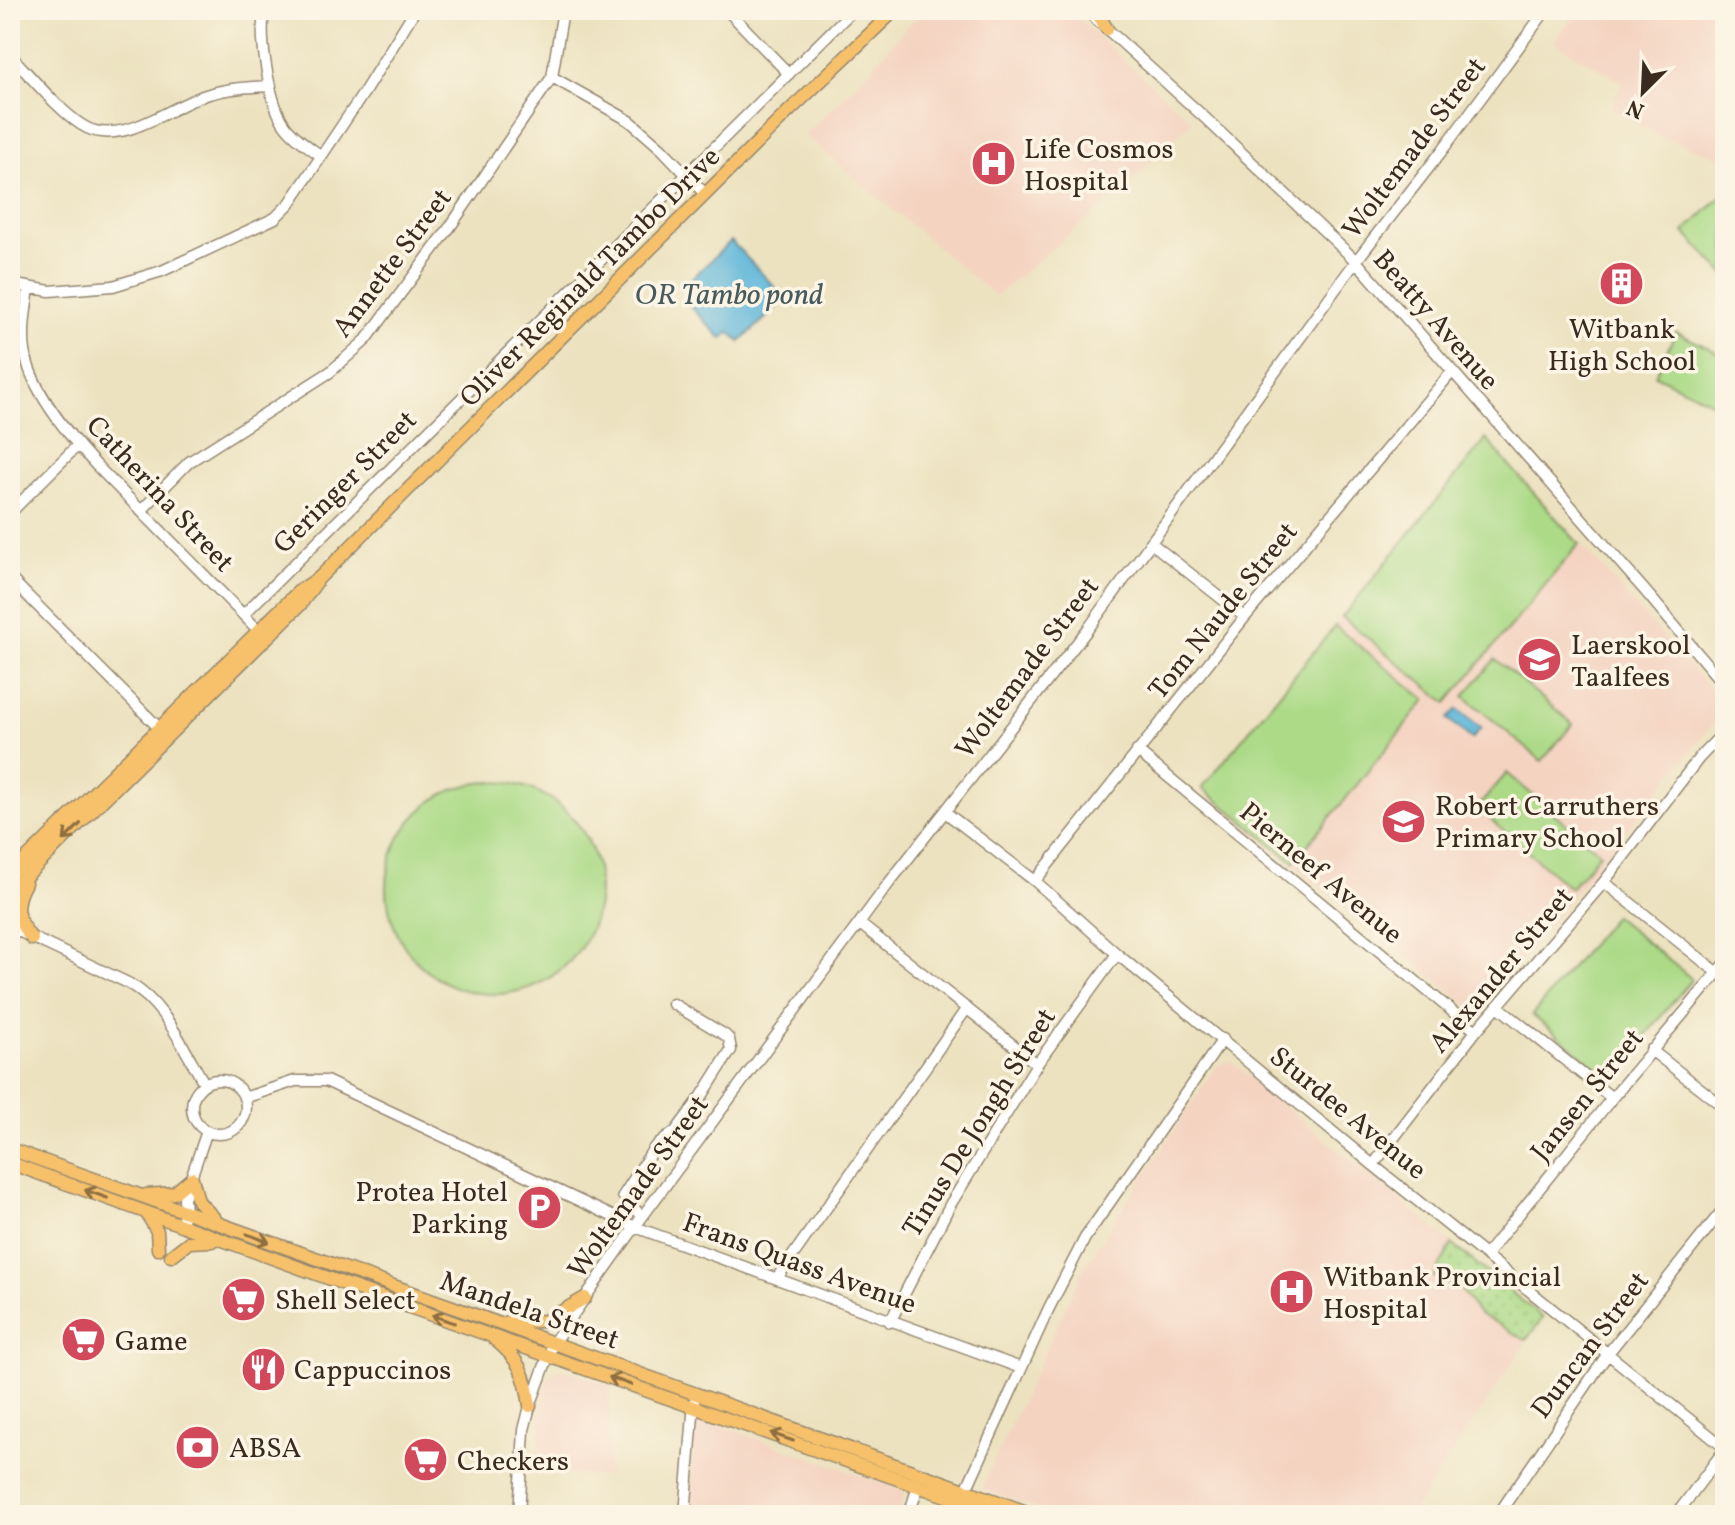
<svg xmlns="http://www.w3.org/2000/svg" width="1735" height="1525" font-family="Vollkorn,serif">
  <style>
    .built { fill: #f4d3c1 }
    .grass { fill: url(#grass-dots); stroke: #748252; stroke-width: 2 }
    .pitch { fill: #acda87; stroke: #748252; stroke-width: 2 }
    .water { fill: #5cb5d9; stroke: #4c707c; stroke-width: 2 }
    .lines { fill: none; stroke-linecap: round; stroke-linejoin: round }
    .minor-casing { stroke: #94866f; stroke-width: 13 }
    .major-casing { stroke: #94866f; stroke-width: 15 }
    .minor { stroke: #fff; stroke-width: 10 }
    .major { stroke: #f6c16b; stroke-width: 12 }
    .oneway { stroke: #8f6e41 }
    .labels { text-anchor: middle; stroke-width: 7; stroke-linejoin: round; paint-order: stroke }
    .street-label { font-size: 28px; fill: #3b2a1e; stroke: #fcf5e5 }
    .poi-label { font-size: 28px; fill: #3b2a1e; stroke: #fcf5e5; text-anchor: start }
    .water-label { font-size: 30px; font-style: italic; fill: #475b5f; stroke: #fcf5e5 }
  </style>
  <defs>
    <pattern id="grass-dots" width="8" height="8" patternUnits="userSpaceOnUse" patternTransform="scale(2)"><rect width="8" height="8" fill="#acda87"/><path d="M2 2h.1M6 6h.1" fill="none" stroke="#95bb74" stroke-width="1.8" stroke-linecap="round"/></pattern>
  </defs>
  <rect width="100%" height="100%" fill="#fcf5e5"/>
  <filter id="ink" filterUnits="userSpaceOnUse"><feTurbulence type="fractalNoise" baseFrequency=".0125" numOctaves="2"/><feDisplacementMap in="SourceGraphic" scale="16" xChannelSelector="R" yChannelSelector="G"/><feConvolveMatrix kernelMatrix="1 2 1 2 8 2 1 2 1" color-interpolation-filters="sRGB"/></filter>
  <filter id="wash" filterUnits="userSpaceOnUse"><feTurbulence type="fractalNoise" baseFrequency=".006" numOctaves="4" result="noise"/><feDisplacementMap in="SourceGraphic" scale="32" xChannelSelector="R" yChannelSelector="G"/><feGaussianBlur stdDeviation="1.8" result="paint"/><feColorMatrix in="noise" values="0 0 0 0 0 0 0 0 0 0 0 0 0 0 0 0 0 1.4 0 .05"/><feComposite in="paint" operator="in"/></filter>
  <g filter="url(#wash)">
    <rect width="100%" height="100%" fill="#ece2c0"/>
    <!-- built -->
    <path class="built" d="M926,10H1069L1192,121L1118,194L995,296L804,135L859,82L917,15Z
      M1577,10H1725V157H1719L1663,138L1611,109L1622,82L1554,42Z
      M1486,439L1725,705V709L1482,1007L1468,1005L1199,789L1342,617Z
      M1230,1061L1543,1318L1410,1515H1054L981,1489L1084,1267L1217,1065Z
      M560,1368L610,1385L608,1477L539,1472L540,1412L547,1378Z
      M705,1420L905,1491L898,1515H691L693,1429L698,1422Z"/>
    <!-- grass -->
    <path class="grass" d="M1452,1244L1543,1318L1526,1340L1478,1313L1461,1290L1434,1277Z"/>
    <!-- pitch -->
    <path class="pitch" d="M1725,193V275L1684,232Z
      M1676,332L1725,356V409L1655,375Z
      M1486,439L1579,544L1447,703L1342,617Z
      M1335,626L1426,700L1294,862L1202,788Z
      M1495,659L1573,724L1542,761L1464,696Z
      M1507,773L1600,853L1570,888L1477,808Z
      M387 888a106 106 0 1 1 212 0a106 106 0 1 1-212 0Z
      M1614,916L1692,979L1610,1078L1532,1015Z"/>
    <!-- water -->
    <path class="water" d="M731,241L786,299L740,342L730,332L722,339L686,302L689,281Z
      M1457,709L1481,728L1472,739L1448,719Z"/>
  </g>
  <g filter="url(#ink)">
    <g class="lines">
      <defs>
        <path id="minor" d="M265,10C258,35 269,100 283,122C292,136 308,146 321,156
          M727,10L789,74
          M1086,10L1204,117L1356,261L1646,592L1725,686
          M10,55C29,74 64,117 87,128C125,146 173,104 209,94C229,88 251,87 271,86
          M552,77L630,121L662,149L705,194
          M10,284L50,291L113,286L162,271L275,218L290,203L363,94L415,10
          M29,289C26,309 22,330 25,351C30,389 71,438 97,466L264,636
          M141,511L189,462L330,372L366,340L450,227L552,77L563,10
          M10,513L78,445
          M1150,542L1245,617
          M10,578L164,733
          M244,614L853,10
          M1137,751L1476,1031
          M945,812L1035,881L1117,954L1373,1165L1725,1448
          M1035,881L1245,617L1451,373
          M1604,882L1718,973
          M860,924L1037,1064
          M10,927L128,983C165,1003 183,1048 204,1083
          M1499,1007L1612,1098
          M1651,1050L1725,1108
          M192 1107a27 27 0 1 1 54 0a27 27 0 1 1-54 0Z
          M244,1098L295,1081H326L635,1227L1021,1368
          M1373,1165L1476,1031L1604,882L1699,758L1725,731
          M642,1217L623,1196L654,1148L676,1131L702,1096L731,1050L729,1039L725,1035L673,1004
          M180,1225L185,1212L184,1198L207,1131
          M1486,1255L1612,1098L1725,964
          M777,1278L967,1008
          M890,1322L950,1205L1037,1064L1117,954
          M519,1515L524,1430L530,1406L553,1343L642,1217L889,883L1088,629L1356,261L1441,152L1546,10
          M685,1515L694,1402
          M909,1515L918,1486
          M941,1515L955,1509L961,1501L1049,1308L1085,1238L1223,1039
          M1498,1515L1609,1352L1725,1207
          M1676,1515L1725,1449"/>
        <path id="major" d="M1095,10L1107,29
          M10,875L298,592L319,578L787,113L895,10
          M25,883C12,906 16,920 32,939
          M10,892L300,605L317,581
          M10,1149L1035,1515
          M10,1163L361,1290L1000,1515
          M192,1178L198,1201L215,1219
          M146,1195L174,1193L192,1178
          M146,1212L157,1231L158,1249
          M171,1256L189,1242L212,1241
          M507,1322L545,1321L585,1298
          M494,1339C519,1358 526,1375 530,1406"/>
      </defs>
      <!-- minor casing -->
      <use href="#minor" class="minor-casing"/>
      <!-- major casing -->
      <use href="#major" class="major-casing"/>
      <!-- minor -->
      <use href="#minor" class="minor"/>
      <!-- major -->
      <use href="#major" class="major"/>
    </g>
    <!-- one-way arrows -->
    <defs><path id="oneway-shaft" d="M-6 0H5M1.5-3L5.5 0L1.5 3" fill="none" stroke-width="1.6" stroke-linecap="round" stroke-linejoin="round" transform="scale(2)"/></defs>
    <g class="oneway">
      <use href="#oneway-shaft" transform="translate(72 832) rotate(135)"/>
      <use href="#oneway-shaft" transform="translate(96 1194) rotate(-160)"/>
      <use href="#oneway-shaft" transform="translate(258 1238) rotate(20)"/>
      <use href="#oneway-shaft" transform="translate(443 1319) rotate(-161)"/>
      <use href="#oneway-shaft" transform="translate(620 1381) rotate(-160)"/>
      <use href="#oneway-shaft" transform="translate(782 1437) rotate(-161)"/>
    </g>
  </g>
  <!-- icons -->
  <defs>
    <symbol id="hospital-disc" viewBox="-11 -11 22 22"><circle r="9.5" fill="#d1495b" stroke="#fcf5e5"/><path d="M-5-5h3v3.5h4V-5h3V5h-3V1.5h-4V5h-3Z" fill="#fff"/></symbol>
    <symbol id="building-disc" viewBox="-11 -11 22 22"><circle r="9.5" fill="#d1495b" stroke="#fcf5e5"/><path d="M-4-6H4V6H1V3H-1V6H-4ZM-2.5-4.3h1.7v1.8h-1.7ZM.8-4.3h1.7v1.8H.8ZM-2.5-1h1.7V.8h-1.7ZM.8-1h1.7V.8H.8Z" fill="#fff"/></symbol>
    <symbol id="school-disc" viewBox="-11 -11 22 22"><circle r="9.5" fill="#d1495b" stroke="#fcf5e5"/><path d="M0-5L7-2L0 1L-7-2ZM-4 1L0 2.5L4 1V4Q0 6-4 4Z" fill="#fff"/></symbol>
    <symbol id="parking-disc" viewBox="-11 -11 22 22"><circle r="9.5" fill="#d1495b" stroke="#fcf5e5"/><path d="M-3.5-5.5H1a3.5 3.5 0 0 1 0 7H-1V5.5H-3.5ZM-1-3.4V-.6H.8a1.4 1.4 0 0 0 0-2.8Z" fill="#fff"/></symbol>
    <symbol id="supermarket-disc" viewBox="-11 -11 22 22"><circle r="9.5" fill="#d1495b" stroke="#fcf5e5"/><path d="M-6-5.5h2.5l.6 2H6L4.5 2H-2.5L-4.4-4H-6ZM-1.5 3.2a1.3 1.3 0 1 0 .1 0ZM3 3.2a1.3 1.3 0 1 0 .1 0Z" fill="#fff"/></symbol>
    <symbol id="restaurant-disc" viewBox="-11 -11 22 22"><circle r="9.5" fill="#d1495b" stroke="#fcf5e5"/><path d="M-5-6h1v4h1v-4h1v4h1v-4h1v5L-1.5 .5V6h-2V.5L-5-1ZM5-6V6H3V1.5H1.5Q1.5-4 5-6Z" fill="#fff"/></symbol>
    <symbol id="bank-disc" viewBox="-11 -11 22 22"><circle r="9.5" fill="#d1495b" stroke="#fcf5e5"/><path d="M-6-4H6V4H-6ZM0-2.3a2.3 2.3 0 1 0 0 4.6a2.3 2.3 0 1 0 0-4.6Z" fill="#fff"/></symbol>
  </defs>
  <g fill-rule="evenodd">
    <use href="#hospital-disc" x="968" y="138" width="51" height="51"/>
    <use href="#building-disc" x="1596" y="258" width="51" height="51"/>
    <use href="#school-disc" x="1514" y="634" width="51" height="51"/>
    <use href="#school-disc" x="1378" y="796" width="51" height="51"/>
    <use href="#parking-disc" x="514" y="1182" width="51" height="51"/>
    <use href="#hospital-disc" x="1266" y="1266" width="51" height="51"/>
    <use href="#supermarket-disc" x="218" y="1274" width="51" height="51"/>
    <use href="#supermarket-disc" x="58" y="1314" width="51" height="51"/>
    <use href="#restaurant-disc" x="238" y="1344" width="51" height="51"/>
    <use href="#bank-disc" x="172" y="1422" width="51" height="51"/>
    <use href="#supermarket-disc" x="400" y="1434" width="51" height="51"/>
  </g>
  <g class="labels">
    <!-- street labels -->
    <g class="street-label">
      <text transform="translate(1413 147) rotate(-53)" y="10">Woltemade Street</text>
      <text transform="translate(391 262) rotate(-53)" y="10">Annette Street</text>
      <text transform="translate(589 276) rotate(-45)" y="10">Oliver Reginald Tambo Drive</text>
      <text transform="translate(1437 319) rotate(49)" y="10">Beatty Avenue</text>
      <text transform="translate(344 481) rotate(-45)" y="10">Geringer Street</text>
      <text transform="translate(161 493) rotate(47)" y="10">Catherina Street</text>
      <text transform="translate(1222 610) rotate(-51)" y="10">Tom Naude Street</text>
      <text transform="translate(1026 667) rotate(-53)" y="10">Woltemade Street</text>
      <text transform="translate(1322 872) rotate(40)" y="10">Pierneef Avenue</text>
      <text transform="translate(1500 969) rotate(-50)" y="10">Alexander Street</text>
      <text transform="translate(1586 1094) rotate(-51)" y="10">Jansen Street</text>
      <text transform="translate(1349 1112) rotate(39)" y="10">Sturdee Avenue</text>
      <text transform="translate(978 1122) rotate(-58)" y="10">Tinus De Jongh Street</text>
      <text transform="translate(637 1186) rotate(-54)" y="10">Woltemade Street</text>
      <text transform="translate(800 1262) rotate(20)" y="10">Frans Quass Avenue</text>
      <text transform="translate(530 1309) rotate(19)" y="10">Mandela Street</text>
      <text transform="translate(1589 1344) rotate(-53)" y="10">Duncan Street</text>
    </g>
    <!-- poi labels -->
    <g class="poi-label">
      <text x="1024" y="158">Life Cosmos<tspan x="1024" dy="32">Hospital</tspan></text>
      <text x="1622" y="338" text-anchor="middle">Witbank<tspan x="1622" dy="32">High School</tspan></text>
      <text x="1571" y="654">Laerskool<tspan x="1571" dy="32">Taalfees</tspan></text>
      <text x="1435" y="815">Robert Carruthers<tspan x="1435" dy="32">Primary School</tspan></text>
      <text x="508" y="1201" text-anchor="end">Protea Hotel<tspan x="508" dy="32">Parking</tspan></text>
      <text x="1323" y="1286">Witbank Provincial<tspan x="1323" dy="32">Hospital</tspan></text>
      <text x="275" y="1309">Shell Select</text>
      <text x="115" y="1350">Game</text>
      <text x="294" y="1379">Cappuccinos</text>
      <text x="229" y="1457">ABSA</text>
      <text x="457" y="1470">Checkers</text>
    </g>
    <!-- water labels -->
    <g class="water-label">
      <text x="729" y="304">OR Tambo pond</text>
    </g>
  </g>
  <!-- margin -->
  <rect width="1735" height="1525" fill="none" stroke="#fcf5e5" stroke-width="40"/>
  <!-- north arrow -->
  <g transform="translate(1643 92) rotate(204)" stroke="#fcf5e5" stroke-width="6" paint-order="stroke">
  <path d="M0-6L14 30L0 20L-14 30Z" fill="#3b2a1e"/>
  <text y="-12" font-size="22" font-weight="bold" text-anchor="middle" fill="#3b2a1e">N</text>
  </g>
</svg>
